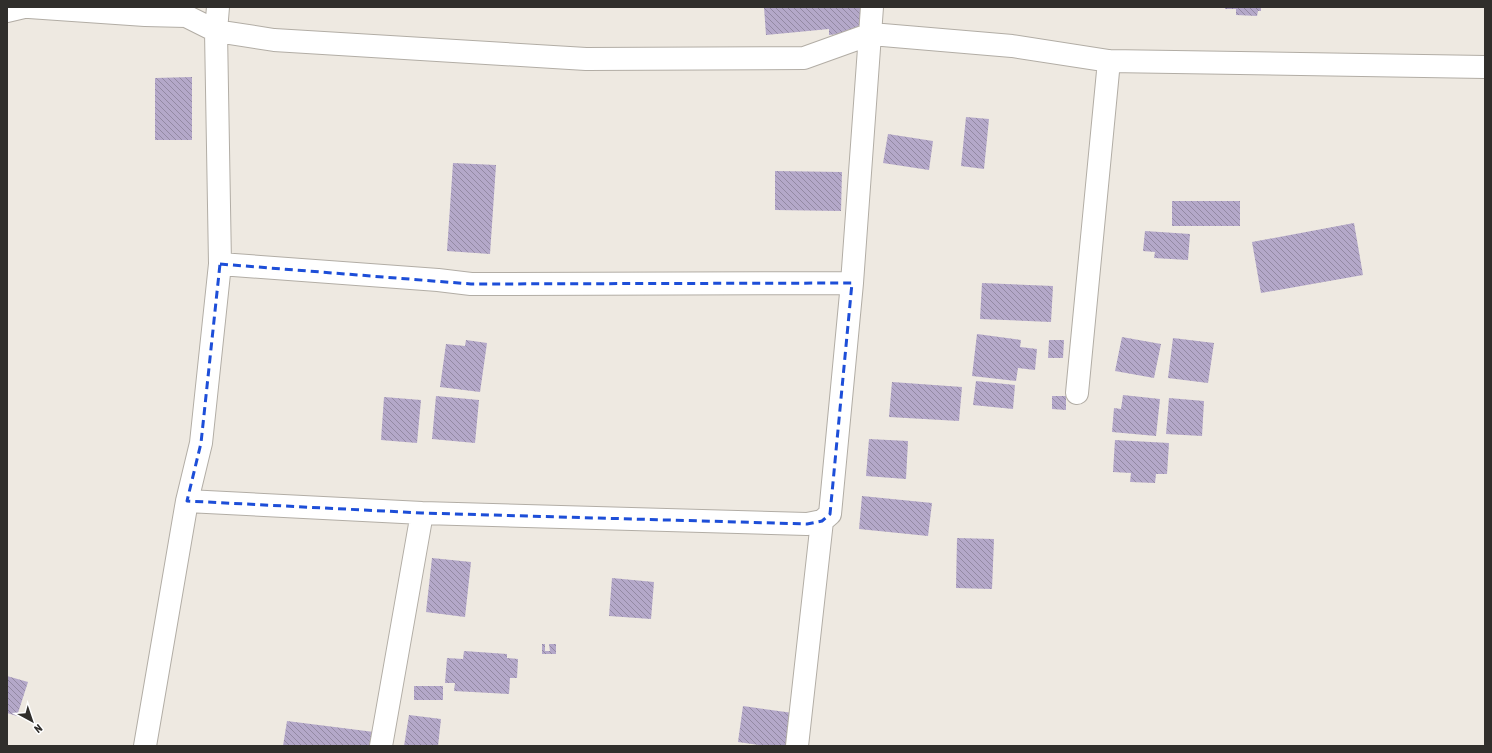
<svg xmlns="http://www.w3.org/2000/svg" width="1492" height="753" font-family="'Asap Condensed',sans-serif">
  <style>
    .building { fill: url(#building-back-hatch) }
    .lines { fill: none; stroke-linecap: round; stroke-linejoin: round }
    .street-casing { stroke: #b2ada5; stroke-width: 24 }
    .street { stroke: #fff; stroke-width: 22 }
    .marked { fill: none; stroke: #1d4ed8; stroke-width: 3; stroke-dasharray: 8 5; stroke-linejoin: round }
  </style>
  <defs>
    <pattern id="building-back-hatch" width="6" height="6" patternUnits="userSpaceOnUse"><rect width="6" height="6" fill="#b4a8c9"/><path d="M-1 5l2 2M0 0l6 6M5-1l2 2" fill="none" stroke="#9389a3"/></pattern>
  </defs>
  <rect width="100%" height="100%" fill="#eee9e1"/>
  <!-- building -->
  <path class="building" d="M764,7H867L869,31L829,35V29L766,35Z
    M1225,7H1261V11H1258L1257,16L1236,15V9H1225Z
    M192,77V140H155V78Z
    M966,117L989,119L984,169L961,166Z
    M888,134L933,141L929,170L883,163Z
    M453,163L496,165L490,254L447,251Z
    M775,171L842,172L841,211L775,210Z
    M1172,201H1240V226H1172Z
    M1354,223L1363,275L1261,293L1252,242Z
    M1145,231L1190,234L1188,260L1154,258L1155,252L1143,251Z
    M982,283L1053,286L1051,322L980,319Z
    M977,334L1021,340L1020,347L1037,349L1035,370L1018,368L1016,381L972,376Z
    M1122,337L1161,344L1154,378L1115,371Z
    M1173,338L1214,343L1208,383L1168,378Z
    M466,340L487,343L480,392L440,387L446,344L465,346Z
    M1049,340H1064L1063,358H1048Z
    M976,381L1015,385L1013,409L973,405Z
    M892,382L962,387L959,421L889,417Z
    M1123,395L1160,399L1156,436L1112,432L1114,408L1121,409Z
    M436,396L479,400L475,443L432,439Z
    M1052,396H1066V410L1052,409Z
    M384,397L421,400L417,443L381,440Z
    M1169,398L1204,401L1202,436L1166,434Z
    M869,439L908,441L906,479L866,476Z
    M1115,440L1169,443L1167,474H1156L1155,483L1130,482L1131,473L1113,472Z
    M862,496L932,503L928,536L859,529Z
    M957,538L994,539L992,589L956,588Z
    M432,558L471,562L465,617L426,612Z
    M612,578L654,582L651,619L609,616Z
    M542,644H545V651H550L549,644H556V654H542Z
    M464,651L507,654V658L518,659L517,678H510L509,694L454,691L455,683H445L447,658L463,659Z
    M7,676L28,682L17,716L7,713Z
    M414,686H443V700H414Z
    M743,706L793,713L788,746H766L738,742Z
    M409,715L441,719L438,746H404Z
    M287,721L374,732L372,746H283Z"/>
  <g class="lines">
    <defs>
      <path id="street" d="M29,7L145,15L186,16L216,31L274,40L586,59L804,58L871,34L1012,46L1109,61L1485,67
        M7,11L24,7
        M220,264L438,280L471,284L852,283
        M1077,393L1109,61
        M187,501L422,513L807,524L822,521L830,514L852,283L872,7
        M145,746L187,501L201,443L220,264L216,31L218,7
        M381,746L422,513
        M797,746L822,521"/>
    </defs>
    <!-- street casing -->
    <use href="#street" class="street-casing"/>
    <!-- street -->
    <use href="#street" class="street"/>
  </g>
  <!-- marked area -->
  <path class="marked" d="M220,264L471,284L852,283L830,514L822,521L807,524L422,513L187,501L201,443Z"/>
  <!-- border -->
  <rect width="1492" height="753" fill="none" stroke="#302e2b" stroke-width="16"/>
  <!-- north arrow -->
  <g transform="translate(32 721) rotate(140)" stroke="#ffffff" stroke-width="3" paint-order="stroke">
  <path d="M0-3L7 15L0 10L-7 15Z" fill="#302e2b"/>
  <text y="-6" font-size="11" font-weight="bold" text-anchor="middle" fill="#302e2b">N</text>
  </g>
</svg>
